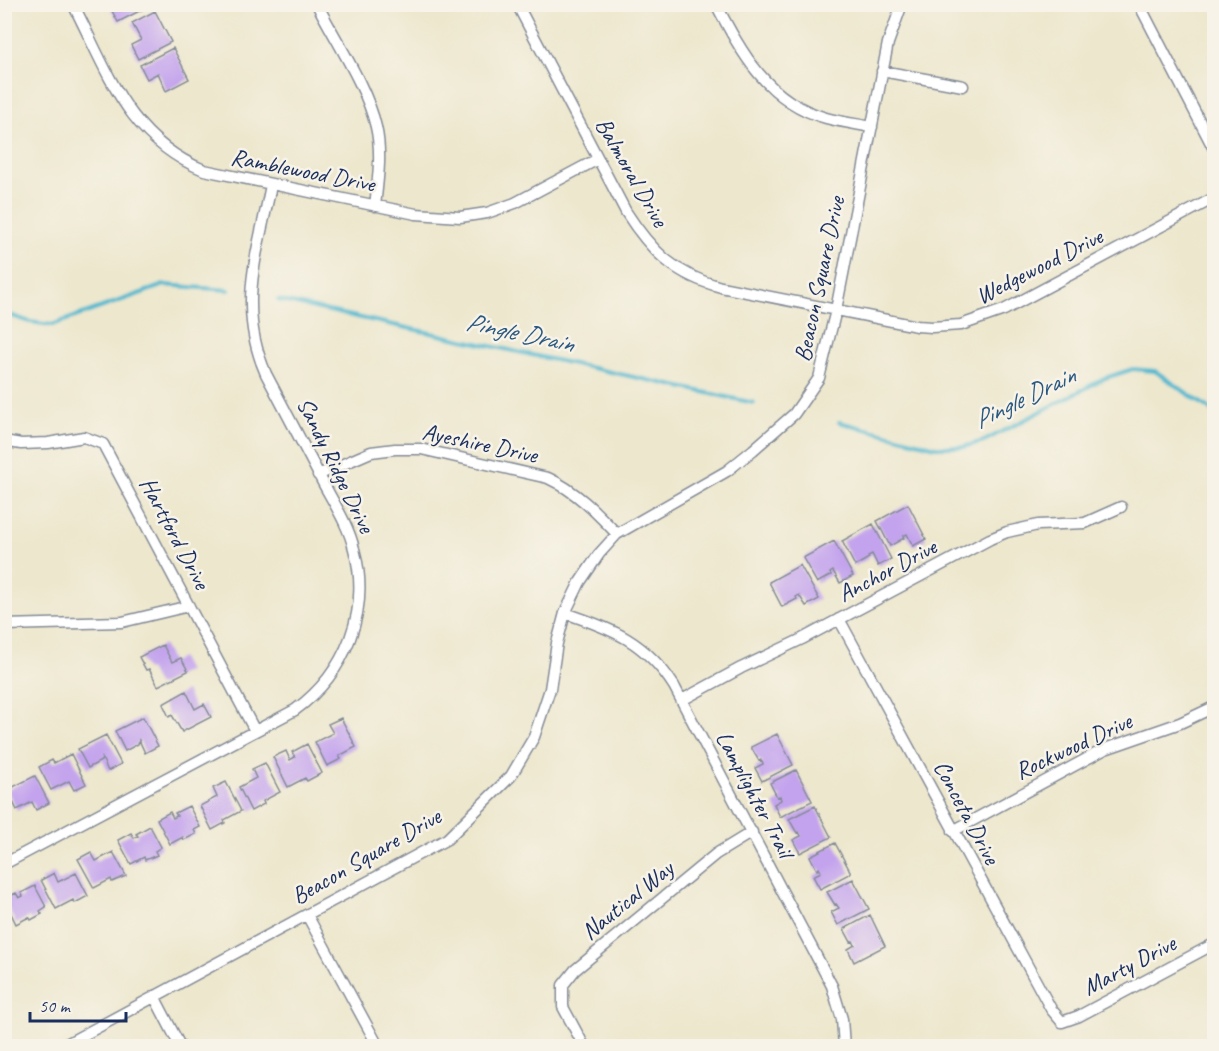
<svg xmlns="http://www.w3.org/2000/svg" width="1219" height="1051" font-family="Caveat,sans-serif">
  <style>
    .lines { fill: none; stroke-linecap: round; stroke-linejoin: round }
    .stream { stroke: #51b8cf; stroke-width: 4 }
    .building { fill: #c3a3ed }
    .street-casing { stroke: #848b96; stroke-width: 13 }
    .street { stroke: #fff; stroke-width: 10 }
    .labels { text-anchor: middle; stroke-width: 5; stroke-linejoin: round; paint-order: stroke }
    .street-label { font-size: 24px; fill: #1b2f5e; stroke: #f7f3e8 }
    .water-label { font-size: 26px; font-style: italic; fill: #2b5880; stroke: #f7f3e8 }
  </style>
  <rect width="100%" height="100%" fill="#f7f3e8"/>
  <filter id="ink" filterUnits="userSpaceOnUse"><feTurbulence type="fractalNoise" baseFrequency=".0167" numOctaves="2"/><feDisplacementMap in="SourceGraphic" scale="12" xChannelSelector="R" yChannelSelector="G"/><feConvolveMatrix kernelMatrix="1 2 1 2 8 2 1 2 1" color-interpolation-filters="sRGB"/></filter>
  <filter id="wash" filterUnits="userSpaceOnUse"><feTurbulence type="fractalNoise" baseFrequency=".008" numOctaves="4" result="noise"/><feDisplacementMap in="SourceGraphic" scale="24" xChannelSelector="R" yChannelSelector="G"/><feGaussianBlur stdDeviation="1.35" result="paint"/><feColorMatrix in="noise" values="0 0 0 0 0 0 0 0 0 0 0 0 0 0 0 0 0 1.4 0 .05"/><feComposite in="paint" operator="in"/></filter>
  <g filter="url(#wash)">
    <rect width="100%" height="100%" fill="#ede7cd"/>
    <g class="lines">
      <!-- stream -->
      <path class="stream" d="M278,300L754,403
        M4,313L30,322L52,325L164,285L229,290
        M839,422L936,447H963L984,441L1105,378L1133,369L1155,371L1214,412"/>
    </g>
    <g id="blocks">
      <!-- building -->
      <path class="building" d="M120,4H153L118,22L111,9Z
        M155,11L171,42L138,59L131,45L141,40L132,23Z
        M173,48L189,79L166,91L158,73L147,79L140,65Z
        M908,504L926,539L913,546L907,534L903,536L904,538L890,546L877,521Z
        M873,524L891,559L878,566L872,554L868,556L869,558L855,566L842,541Z
        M834,541L853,576L840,583L833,571L830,573L831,575L817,583L803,558Z
        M800,565L819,599L806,606L799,595L796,597L797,599L782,607L769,582Z
        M163,645L172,662L181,658L188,671L158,686L149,669L146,670L139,657Z
        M186,691L195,709L204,704L211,717L182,732L172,715L169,717L163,704Z
        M143,717L158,746L145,753L139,740L138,744L125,751L115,731Z
        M341,718L356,747L339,756L341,759L327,766L315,742L333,733L328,724Z
        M777,734L793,765L762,781L755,768L763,764L761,760L759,761L751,747Z
        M106,735L121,764L108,771L102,758L101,761L88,768L78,749Z
        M307,744L322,773L307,781L305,778L288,787L273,757L286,751L290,760L295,757L292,752Z
        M71,754L86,784L74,790L69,781L51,790L39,767L52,760L54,763Z
        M265,763L280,792L263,801L264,804L251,811L239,787L256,778L252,769Z
        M796,770L812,801L780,817L774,804L781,800L780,796L777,797L770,783Z
        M35,776L49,803L36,810L32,802L17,810L7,790Z
        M226,782L241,811L224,820L225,823L212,830L200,806L217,797L213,788Z
        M189,806L200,827L194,830L196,834L184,840L183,837L170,844L157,819L170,812L173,818L177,816L175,813Z
        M815,806L831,837L800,853L793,840L801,836L799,832L797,833L789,819Z
        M150,826L161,847L155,851L157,855L145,860L144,857L131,864L118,840L131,833L134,838L138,836L136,834Z
        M835,843L851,873L820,889L813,876L821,872L819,868L817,870L810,856Z
        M91,852L96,861L113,852L126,876L112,882L111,879L94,888L78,859Z
        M54,873L58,882L76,873L88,896L75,903L73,900L56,909L41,880Z
        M853,879L869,909L838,925L831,912L839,908L836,904L835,905L827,892Z
        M35,886L46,907L40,911L42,914L31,920L29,917L16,924L4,899L16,893L19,898L23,896L21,893Z
        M870,915L885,946L854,962L848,949L855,945L853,941L851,942L844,929Z"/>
    </g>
  </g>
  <g filter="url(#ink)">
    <use href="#blocks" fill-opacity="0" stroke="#848b96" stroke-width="1.5"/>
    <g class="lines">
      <defs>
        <path id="street" d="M73,4C108,72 128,139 204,170L416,214L460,217L487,213L515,203L598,159
          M317,4C336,41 367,87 376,127C382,152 378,180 375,206
          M517,4L626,212C651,251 675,275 721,287L917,326L932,327L961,325L1004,310L1214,198
          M716,4C742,54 768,102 826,118C841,122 856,124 872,127
          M1139,4L1214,149
          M882,71L963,86
          M4,441L21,444L48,443L84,437L103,444L255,731
          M318,475L371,452L395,449H421L548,478C576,491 596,512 617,534
          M565,613C613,629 646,642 674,686L832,986L842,1019L844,1046
          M839,619L1051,1009L1062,1022L1079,1016L1214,944
          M4,625L122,622L189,606
          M682,700L741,668L802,639L990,539L1007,532L1038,525L1085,523L1121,507
          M953,831L1105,749L1180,723L1214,707
          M4,864L295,710C346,673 371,610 354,549C348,523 331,499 319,475C301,441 283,407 266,374C236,306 258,253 271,185
          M307,915L378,1046
          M154,996L180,1046
          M63,1046L447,839L511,776L534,737L550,689L557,643L565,613L580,582L599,554L617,534L727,471L753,450L794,414L819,378L836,310L888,43L902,4
          M584,1046L563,1007V985L575,970L716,854L752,832"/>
      </defs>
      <!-- street casing -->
      <use href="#street" class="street-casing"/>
      <!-- street -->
      <use href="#street" class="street"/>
    </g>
  </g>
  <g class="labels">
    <!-- street labels -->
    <g class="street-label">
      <text transform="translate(303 170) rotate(11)" y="8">Ramblewood Drive</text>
      <text transform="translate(632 172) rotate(60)" y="8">Balmoral Drive</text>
      <text transform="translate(1039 266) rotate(-27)" y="8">Wedgewood Drive</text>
      <text transform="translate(819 279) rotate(-78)" y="8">Beacon Square Drive</text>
      <text transform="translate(480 443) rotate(12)" y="8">Ayeshire Drive</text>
      <text transform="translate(336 465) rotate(64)" y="8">Sandy Ridge Drive</text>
      <text transform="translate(175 533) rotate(62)" y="8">Hartford Drive</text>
      <text transform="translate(887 570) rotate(-28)" y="8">Anchor Drive</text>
      <text transform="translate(1073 746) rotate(-25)" y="8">Rockwood Drive</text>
      <text transform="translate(755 794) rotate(62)" y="8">Lamplighter Trail</text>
      <text transform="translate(967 812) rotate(62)" y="8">Conceta Drive</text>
      <text transform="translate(366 856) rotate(-30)" y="8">Beacon Square Drive</text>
      <text transform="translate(627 900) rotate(-39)" y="8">Nautical Way</text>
      <text transform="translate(1129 965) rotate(-28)" y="8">Marty Drive</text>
    </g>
    <!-- water labels -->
    <g class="water-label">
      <text transform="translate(520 332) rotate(12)" y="9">Pingle Drain</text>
      <text transform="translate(1024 397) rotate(-26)" y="9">Pingle Drain</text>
    </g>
  </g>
  <!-- margin -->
  <rect width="1219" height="1051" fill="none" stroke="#f7f3e8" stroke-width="24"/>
  <!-- scale -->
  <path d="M30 1012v9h96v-9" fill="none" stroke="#1b2f5e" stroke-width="3"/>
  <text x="39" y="1012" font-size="18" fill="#1b2f5e" stroke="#f7f3e8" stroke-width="4.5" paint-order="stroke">50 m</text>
</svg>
